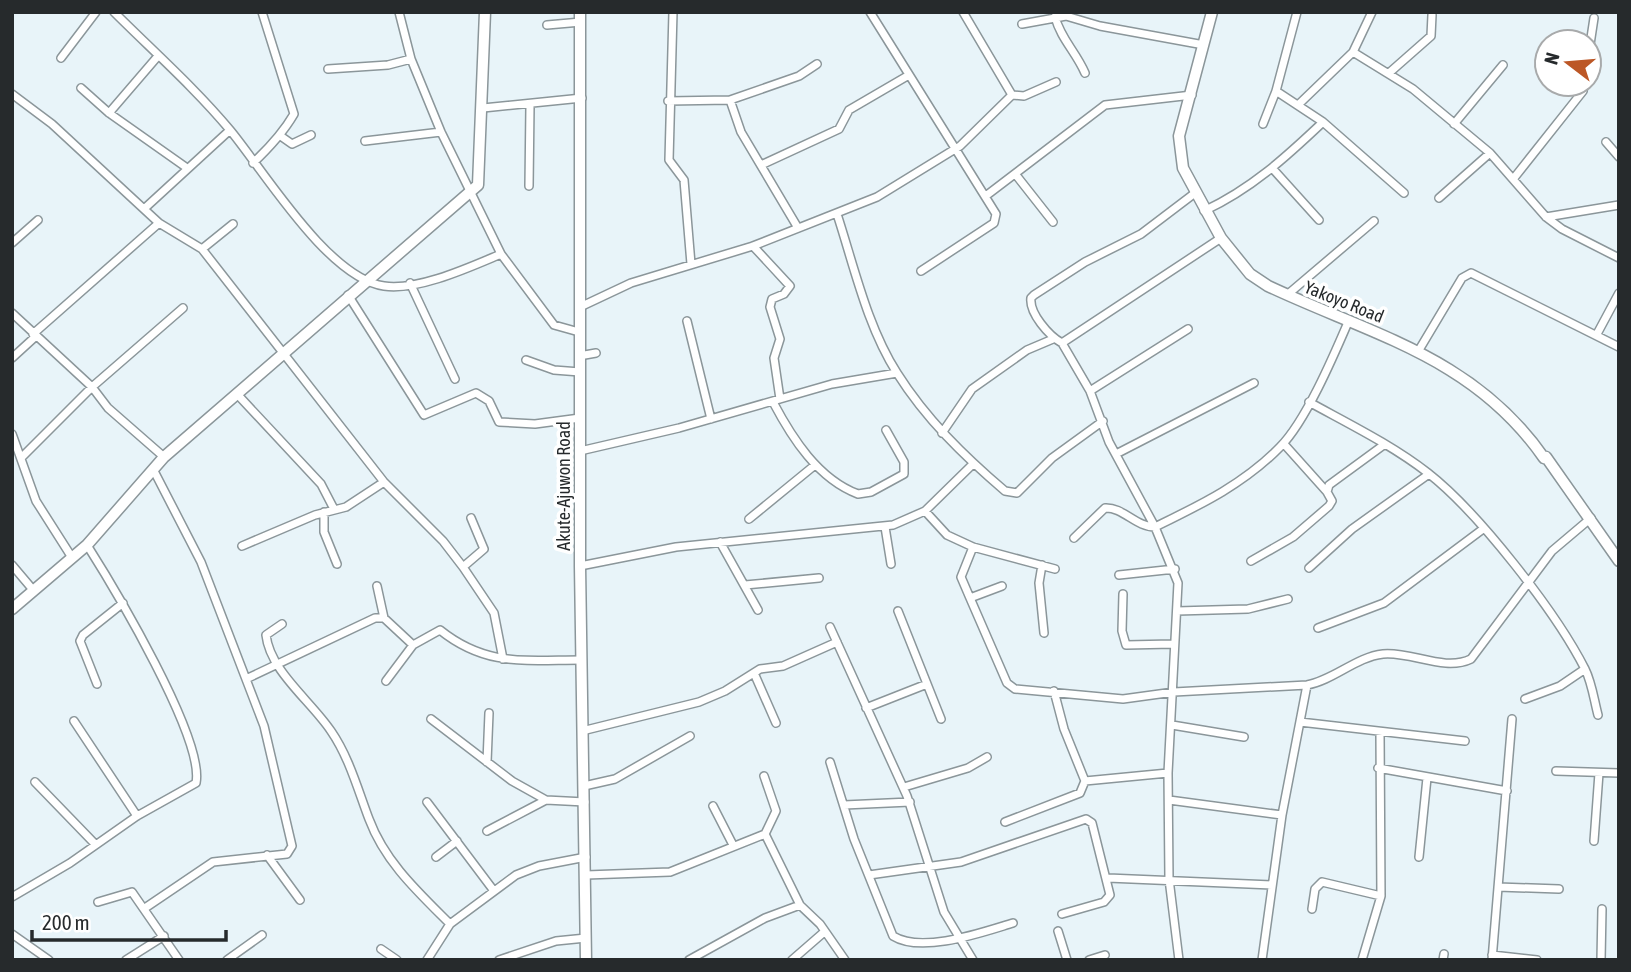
<svg xmlns="http://www.w3.org/2000/svg" width="1631" height="972" font-family="'Asap Condensed',sans-serif">
<rect width="100%" height="100%" fill="#e8f4f9"/>
<g fill="none" stroke-linecap="round" stroke-linejoin="round">
<defs>
<path id="street" d="M114,12C152,50 195,88 230,130C264,171 328,278 384,286C418,291 470,267 501,254
M399,12L411,59L441,132L501,254L554,325L579,332
M673,12L669,160L684,180L691,264
M870,12L996,214L994,223L921,271
M963,12L1012,95
M1055,17C1061,39 1076,52 1085,73
M1022,24L1066,16L1100,26L1204,45
M547,25L581,22
M1589,51L1594,18
M1353,52L1413,89L1490,153L1546,217L1562,229L1619,258
M61,58L96,12
M328,69L388,65L411,59
M1389,73L1431,36L1432,15
M81,88L109,113L187,168
M1276,91L1323,122L1404,193
M12,94L52,124L159,223L202,249L384,482L443,541L463,567L494,613L503,659
M730,100L741,132L798,228
M668,101L730,100L799,76L817,64
M1299,104L1353,52L1372,12
M483,108L582,98
M109,113L158,56
M1263,124L1276,91L1297,12
M1454,124L1503,65
M282,137L292,144L311,135
M365,141L441,132
M1606,142L1619,157
M253,163C270,147 283,133 294,114L262,12
M761,165L839,129L849,110L909,75
M1273,169L1319,220
M1016,175L1053,222
M1514,178L1583,91L1584,84
M529,186L530,106
M1195,193L1141,234L1085,262L1034,295L1031,298C1029,313 1049,336 1062,343L1221,238
M987,195L1105,105L1192,95
M1439,198L1490,153
M145,208L230,130
M1204,211C1251,189 1285,158 1323,122
M837,214C854,266 867,326 897,373C926,419 964,456 1005,491L1017,493L1052,458L1103,421
M1546,217L1619,205
M12,243L38,220
M753,246L790,286L784,294L772,299L770,307L780,339L774,358L780,399
M202,249L233,224
M410,283L455,379
M348,295L424,415L476,393L489,401L499,422L535,424L580,418
M1287,295L1374,221
M580,307L631,283L753,246L877,197L960,146L1012,95L1024,96L1056,82
M12,313L92,387L108,408L164,457
M687,321L711,419
M33,334L159,223
M1597,334L1619,293
M1062,343L1090,391L1109,442L1155,527L1178,583L1168,773L1169,879L1179,960
M1419,350L1462,278L1471,273L1619,347
M579,356L596,353
M12,358L35,337
M526,360L554,370L580,372
M1090,391L1188,329
M237,394L321,484L334,509
M773,402C792,438 818,479 858,494L871,492L904,474V462L886,430
M1309,402C1349,424 1392,445 1428,473C1478,512 1556,612 1585,669C1592,683 1594,700 1598,715
M942,433L972,389L1027,350L1053,339
M12,434L36,501L71,556
M1284,444L1327,492
M580,451L679,428L832,384L897,373
M1116,454L1254,383
M22,457L92,387L183,308
M925,511L947,535L973,547L1055,569
M324,512V532L337,564
M749,519L815,465
M885,527L891,564
M1074,538L1105,508C1123,507 1136,527 1155,527C1200,505 1244,484 1280,447C1306,421 1334,355 1349,320
M720,542L758,610
M242,546L315,515L346,507L384,482
M1251,561L1293,537L1329,506L1332,501L1327,492L1329,485L1385,444
M12,565L34,591
M1042,565L1039,583L1044,633
M580,566L676,547L893,525L925,511L973,464
M463,567L484,549L471,518
M1309,568L1352,529L1429,474
M1119,575L1175,569
M745,585L819,578
M377,586L384,618
M1002,586L970,598L1007,683L1015,689L1123,699L1174,692L1307,685C1334,680 1356,657 1383,654C1411,651 1444,672 1471,659L1552,551L1591,518
M1123,594L1122,631L1126,645L1173,644
M970,598L961,577L973,547
M898,611L941,719
M1177,611L1248,609L1288,599
M282,624L266,635C270,671 311,701 331,731C349,757 358,790 369,819C385,862 418,892 450,924
M830,627L907,796L944,912L973,960
M1318,628L1384,603L1483,529
M754,673L776,723
M246,679L375,618H384L413,645
M386,681L413,645L440,630C486,667 526,660 581,660
M97,684L80,641L83,635L123,603
M1525,699L1560,686L1585,669
M866,708L927,684
M431,719L512,781L546,800
M74,721L137,816
M1300,722L1465,741
M1172,725L1244,737
M582,731L699,702L725,691L760,669L783,666L837,642
M487,762L489,713
M830,762L854,839L893,936C922,954 983,932 1013,923
M1378,768L1507,791
M1556,771L1619,773
M1085,781L1168,773
M35,782L95,844
M584,786L615,779L690,736
M904,787L968,768L987,757
M1169,800L1282,815
M427,802L494,891
M844,805L910,802
M713,806L733,845
M1005,822L1080,793L1085,781L1064,729L1054,691
M487,831L546,800L585,802
M765,834L800,905L820,924L845,960
M1594,841L1599,773
M267,855L300,900
M436,857L457,841
M1419,857L1427,778
M586,875L670,872L765,834L776,811L764,776
M869,875L961,862L1086,819L1092,823L1110,895L1104,902L1062,914
M1108,878L1272,885
M1498,887L1559,889
M12,897L70,863L137,816L196,783C205,739 113,586 87,545
M98,902L132,892L179,960
M145,908L213,862L287,854L292,846L264,726L201,562L153,469
M1312,909L1315,889L1322,882L1381,896
M1058,931L1067,960
M12,934L49,960
M381,949L397,960
M1492,955L1537,960
M126,960L164,936
M227,960L262,935
M427,960L450,924L516,875L539,866L586,857
M499,960L556,941L586,938
M689,960L765,918L800,905
M792,960L823,933
M1089,960L1105,955
M1262,960L1282,815L1307,685
M1362,960L1381,896L1380,733
M1443,960L1444,954
M1492,960L1512,719
M1601,960L1602,909"/>
<path id="secondary" d="M580,12V566L586,960
M1212,12L1179,136L1183,168L1221,238L1250,274L1268,286C1372,335 1474,357 1544,458L1546,457L1619,561
M12,609L87,545L164,457L478,185L485,12"/>
</defs>
<use href="#street" stroke="#8b969a" stroke-width="10"/>
<use href="#secondary" stroke="#8b969a" stroke-width="13"/>
<use href="#street" stroke="#fff" stroke-width="7"/>
<use href="#secondary" stroke="#fff" stroke-width="10"/>
</g>
<g text-anchor="middle" stroke-width="7" stroke-linejoin="round" paint-order="stroke">
<g font-size="18" fill="#262a2c" stroke="#fff">
<text transform="translate(1344 302) rotate(22)" y="6">Yakoyo Road</text>
<text transform="translate(564 486) rotate(-90)" y="6">Akute-Ajuwon Road</text>
</g>
</g>
<rect width="1631" height="972" fill="none" stroke="#262a2c" stroke-width="28"/>
<g transform="translate(1568 63) rotate(286)"><circle r="33" fill="#ffffff" stroke="#a8aaab" stroke-width="2"/>
<path d="M0-5L12 26L0 18L-12 26Z" fill="#bc5726"/>
<text y="-10" font-size="19" font-weight="bold" text-anchor="middle" fill="#262a2c">N</text>
</g>
<path d="M32 930v10h194v-10" fill="none" stroke="#262a2c" stroke-width="3.5"/>
<text x="42" y="930" font-size="21" fill="#262a2c" stroke="#ffffff" stroke-width="5" paint-order="stroke">200 m</text>
</svg>
